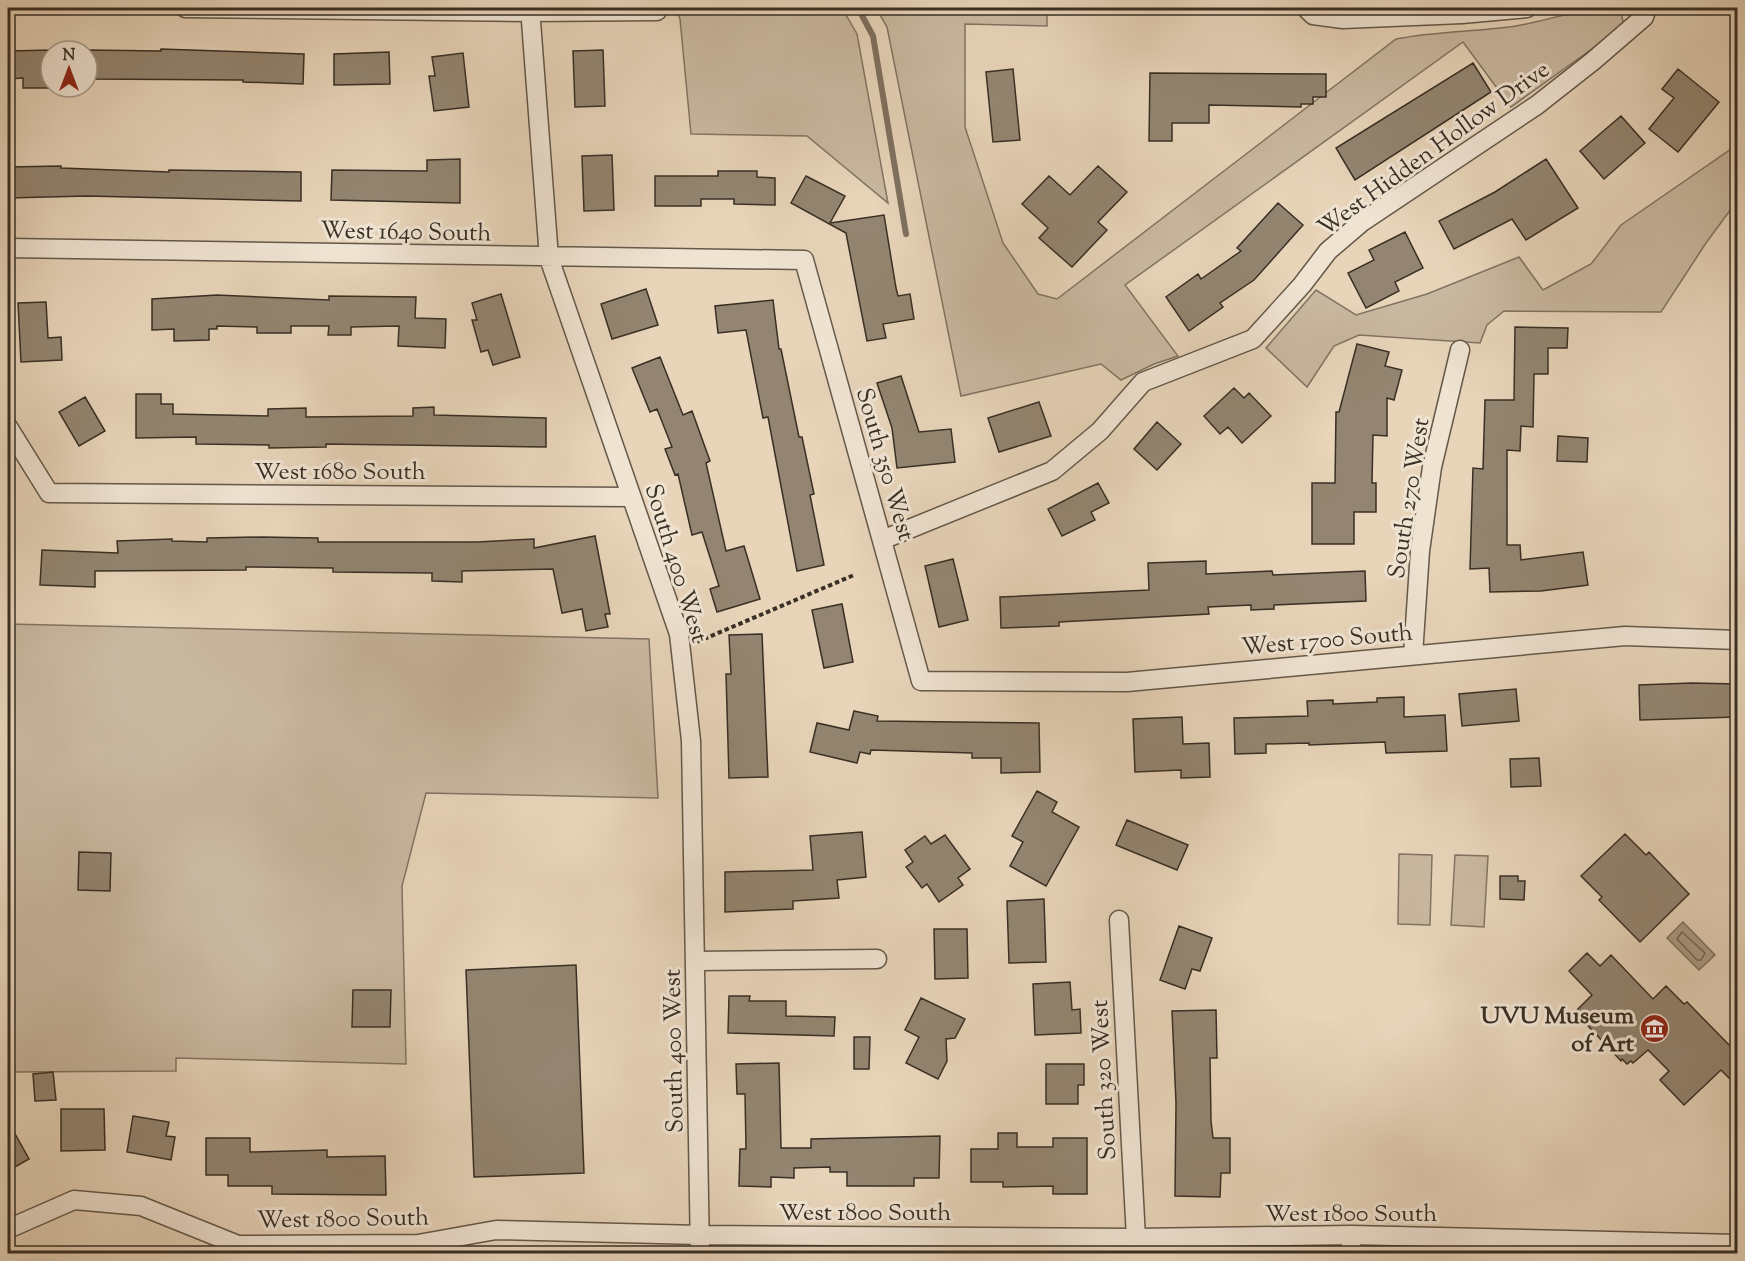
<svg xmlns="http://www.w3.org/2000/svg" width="1745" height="1261" font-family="'Sorts Mill Goudy',serif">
<rect width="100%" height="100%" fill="#e7d4b9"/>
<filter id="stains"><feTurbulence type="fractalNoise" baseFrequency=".00333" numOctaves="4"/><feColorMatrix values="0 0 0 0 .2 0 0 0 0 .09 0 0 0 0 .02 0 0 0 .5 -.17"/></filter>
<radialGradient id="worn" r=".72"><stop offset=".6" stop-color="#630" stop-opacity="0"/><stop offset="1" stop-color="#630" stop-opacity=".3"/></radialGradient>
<path fill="#c9b8a0" stroke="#817462" stroke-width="1.5" d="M676,8H842L857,34L888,203L807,136L691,134L680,19Z
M876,8H1047V26L965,24V127L1003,243L1038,294L1057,299L1396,39C1436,31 1476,32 1516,26C1551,20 1585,6 1620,8L1624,26L1511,107L1463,42L1125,285L1178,356L1154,364L1121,380L1101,364L961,396L887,27Z
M1737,145V201L1706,243L1661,312L1504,311L1487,325L1480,343L1359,335L1334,346L1307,387L1266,348L1316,290L1356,315L1427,294L1519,257L1543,290L1591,264L1621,225Z
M8,624L649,639L658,798L426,793L402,886L406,1064L176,1058V1071L8,1072Z
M1399,854L1432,855L1430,925L1398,924Z
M1455,855L1488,856L1484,927L1451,925Z"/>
<path fill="#ac9c86" stroke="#7e705f" stroke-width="1.5" d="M1683,922L1715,955L1699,970L1667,938Z"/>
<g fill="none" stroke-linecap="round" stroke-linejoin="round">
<path stroke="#726655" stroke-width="1.5" d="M1682,932L1705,953L1701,960H1697L1677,939Z"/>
<path stroke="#7e705f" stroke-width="6" d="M858,8L873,36L906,234"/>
</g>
<path fill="#938571" stroke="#392f24" stroke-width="1.5" d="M161,49L304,54L303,84L243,82V80L89,79L90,50L161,51Z
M51,50V88H23V78L8,79V51Z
M603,50L605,106L575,107L573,51Z
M389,52L390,84L334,85V54Z
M463,53L469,107L434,111L429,76H435L432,57Z
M1473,63L1491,92L1355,180L1336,148Z
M1013,69L1020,140L993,142L986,72Z
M1678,69L1719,102L1678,152L1649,129L1674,98L1662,89Z
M1150,73L1326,74V97H1313V104H1301V107L1209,105V123H1172V141H1149Z
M1621,116L1645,143L1604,179L1580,151Z
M612,155L614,210L584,211L582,156Z
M460,159V203L331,200L332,170L427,171V160Z
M1546,159L1578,208L1526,240L1512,219L1454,249L1439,221L1495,192Z
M61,166V168L169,172V170L301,172V201L87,196L8,198V167Z
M1098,166L1127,192L1098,222L1107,230L1072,267L1039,238L1048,228L1022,204L1049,176L1070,195Z
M718,171H757V177L775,178V205L734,204V199H701V206H655V176H718Z
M806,176L845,196L830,223L884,215L896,288L898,296L910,294L914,319L883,324L886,338L867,341L846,233L791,203Z
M1278,203L1303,225L1254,280L1220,303L1223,307L1189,331L1166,297L1198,274L1201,279L1241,251L1237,248Z
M1405,232L1423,268L1395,282L1399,291L1366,308L1348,273L1374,260L1369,250Z
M646,289L658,325L612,339L601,304Z
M501,294L520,357L493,365L488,350L481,352L472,320H477L472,303Z
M217,295L329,300V296L416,297L415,318L446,319L445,348L398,346L399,326L351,327V335H328L329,326H291V333H257V327L217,326V329H209V340L174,341V329L152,330V299Z
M773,300L779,349H781L799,437H802L814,494L810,495L824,565L797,571L768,417L763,418L746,330L718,333L715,306Z
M46,302L48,338L61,337L62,360L21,362L18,303Z
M1515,327L1568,328L1567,348H1548V374H1534L1533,427L1521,426L1520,451L1507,450V545H1520L1521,560L1583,552L1588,585L1541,591L1490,592L1489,568L1470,569L1473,468L1483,469L1485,400H1514Z
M1357,344L1389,352L1385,366L1402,370L1394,400L1387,398V436L1373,435L1372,483H1376V512H1354V544H1312V483H1335L1336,412H1339Z
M660,357L683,415L692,411L710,461L706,463L726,551L744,546L760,599L717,612L710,589L719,586L702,532L692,535L678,474L675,475L665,449L672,447L657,409L650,412L632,368Z
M901,376L919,432L951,429L955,462L897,468L892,428L877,383Z
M1234,388L1244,398L1249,393L1271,416L1242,443L1228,427L1220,434L1204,416Z
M136,394H161V404H173V414L268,416V409L306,408V417L413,416V408L434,407V415L546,418V447L326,444V447L269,448V445L196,444V437L136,438Z
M85,397L105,431L79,446L59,412Z
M1039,402L1051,436L999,452L988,418Z
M1157,422L1181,444L1157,470L1134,449Z
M1558,436L1588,438L1587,462L1557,461Z
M1098,483L1109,503L1091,512L1095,520L1062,536L1048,509Z
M595,536L610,614H605L608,627L586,631L582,609L562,613L553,569L462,571V582L432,581V573L333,572V568L246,567V570L95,571V587L40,585L42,550L118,553L117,541L172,539V541L207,542V538L261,537L318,538V542H477L534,539V548Z
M953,559L968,620L939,627L925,566Z
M1206,561V574L1272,571L1273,575L1365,571L1366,601L1274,605V609L1251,610V605L1208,607L1209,614L1059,622V626L1001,628L1000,597L1149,590L1148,563Z
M842,604L853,662L824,668L812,610Z
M762,634L768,777L729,778L726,674H731L729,635Z
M1692,683L1737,684V717L1640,720L1639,685Z
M1516,689L1519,721L1462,726L1459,694Z
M1404,697V717L1445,715L1447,751L1386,753L1385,742L1309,745V743L1266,744V753L1235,754L1234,718L1308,716L1307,701L1333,700V704L1377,702V698Z
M854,711L878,716L877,721L1039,723L1040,772L1001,773V758H972V753L871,750L870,754L860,752L857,763L810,752L817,723L849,730Z
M1182,717L1183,744L1209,743L1210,777L1181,778V770L1135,772L1133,719Z
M1539,758L1541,786L1511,787L1510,759Z
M1037,791L1057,802L1052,812L1079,827L1046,886L1010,866L1023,842L1012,836Z
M1127,820L1188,845L1177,870L1116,845Z
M862,832L866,877L837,880L839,898L793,901V909L725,912V872L813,870L810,836Z
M1625,834L1646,855L1649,852L1689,894L1640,942L1599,900L1602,897L1581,876Z
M945,835L970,869L958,878L963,885L939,902L927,884L922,888L906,867L913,862L905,850L925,836L931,844Z
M79,852L111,853L110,891L78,890Z
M1500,876H1518V881H1525L1524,900L1500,899Z
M1044,899L1046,962L1009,963L1007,901Z
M1179,926L1212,938L1200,971L1192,969L1185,989L1160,980Z
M934,929H967L968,978L935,979Z
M1587,953L1600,966L1611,955L1653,999L1666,986L1684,1004L1687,1002L1737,1053V1086L1721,1070L1684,1105L1660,1080L1669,1071L1648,1050L1633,1063L1631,1061L1627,1064L1622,1059L1621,1061L1575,1012L1592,995L1569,971Z
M576,965L584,1173L474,1177L466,970Z
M1070,982L1072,1010L1080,1009L1081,1033L1035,1035L1033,984Z
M353,990H391L390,1027H352Z
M729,996H750L749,1001H786V1016L835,1017L834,1036L728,1033Z
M921,998L965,1019L955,1038L946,1039L947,1061L938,1079L906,1063L919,1037L905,1030Z
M1216,1010L1217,1058H1210L1211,1121L1213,1138H1230V1173H1221L1220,1197L1175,1196L1176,1103L1172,1011Z
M854,1037H870L869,1069H854Z
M779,1063L781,1148H811V1139L940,1136L939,1178H914V1186H847V1172H830V1167L794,1168V1178L771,1177V1187L739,1186L740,1149H746L745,1094H737L736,1064Z
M1046,1064H1084V1085H1078V1104H1046Z
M53,1072L56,1100L35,1101L33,1074Z
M61,1109H104L105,1150L61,1151Z
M133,1116L169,1122L166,1136L175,1137L171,1160L127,1152Z
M8,1121L29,1159L8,1171Z
M998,1133H1017V1147H1053V1138H1087V1194H1053V1186L1003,1187V1182H971V1149H998Z
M206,1138H250V1152L327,1150V1157L385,1156L386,1195L272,1194V1186H228V1175H206Z"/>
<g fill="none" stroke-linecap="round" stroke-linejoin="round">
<defs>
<path id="street" d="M185,8L530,12L657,11
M530,8L549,258L679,634L691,741L700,1254
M1306,8L1313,15L1343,19L1462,14L1527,8
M8,248L804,260L921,681L1127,682L1625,636L1738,640
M8,427L49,493L631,497
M882,540L1052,471L1100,431L1143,382L1253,339L1302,285L1328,251L1362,222L1537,105L1593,61L1644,17L1647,8
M1413,655L1420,551L1432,467L1460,350
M1119,920L1136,1238
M696,961L877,959
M8,1229L74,1200L141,1206L238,1245L418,1244L496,1230L700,1235L1136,1238L1351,1235L1738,1244
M1351,1254V1235"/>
</defs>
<use href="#street" stroke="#645849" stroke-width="21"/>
<path stroke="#392f24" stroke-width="4" stroke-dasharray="4.5 3" stroke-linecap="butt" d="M697,642L854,575"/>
<use href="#street" stroke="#efe3d2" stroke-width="18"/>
</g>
<defs>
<symbol id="museum-disc" viewBox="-11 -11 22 22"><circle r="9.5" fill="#8f2418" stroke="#efe3d2"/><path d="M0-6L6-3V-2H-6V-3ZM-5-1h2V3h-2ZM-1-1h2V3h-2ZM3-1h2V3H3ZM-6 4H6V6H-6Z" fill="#fff"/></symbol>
</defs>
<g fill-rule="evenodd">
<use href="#museum-disc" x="1638" y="1012" width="33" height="33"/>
</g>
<g text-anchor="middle" stroke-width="6" stroke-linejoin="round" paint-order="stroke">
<g font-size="24" fill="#392f24" stroke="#efe3d2">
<text transform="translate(1433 148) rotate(-36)" y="8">West Hidden Hollow Drive</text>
<text transform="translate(406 231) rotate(1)" y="8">West 1640 South</text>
<text transform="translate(886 464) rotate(74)" y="8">South 350 West</text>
<text x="340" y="479">West 1680 South</text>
<text transform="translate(1408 498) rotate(-81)" y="8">South 270 West</text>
<text transform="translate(677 563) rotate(73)" y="8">South 400 West</text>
<text transform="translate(1327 639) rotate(-5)" y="8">West 1700 South</text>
<text transform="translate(673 1051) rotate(-91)" y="8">South 400 West</text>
<text transform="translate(1103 1080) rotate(-93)" y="8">South 320 West</text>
<text x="865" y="1220">West 1800 South</text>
<text x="1351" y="1221">West 1800 South</text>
<text transform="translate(343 1218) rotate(-1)" y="8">West 1800 South</text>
</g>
<g font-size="24" font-weight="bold" fill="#392f24" stroke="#efe3d2" text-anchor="end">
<text x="1634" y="1023">UVU Museum<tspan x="1634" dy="28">of Art</tspan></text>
</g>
</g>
<rect width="1745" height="1261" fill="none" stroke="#e7d4b9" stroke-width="30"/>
<rect x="9" y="9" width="1727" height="1243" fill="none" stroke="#392f24" stroke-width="3"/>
<rect x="15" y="15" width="1715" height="1231" fill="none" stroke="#392f24" stroke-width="1.5"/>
<g transform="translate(69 69)"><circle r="28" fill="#efe3d2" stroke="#a69b8c" stroke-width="1.5"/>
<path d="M0-4.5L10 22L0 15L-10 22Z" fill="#8f2418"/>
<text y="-9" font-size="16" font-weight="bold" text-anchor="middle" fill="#392f24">N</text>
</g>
<rect width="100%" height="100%" filter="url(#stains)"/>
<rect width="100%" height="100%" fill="url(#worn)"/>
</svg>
